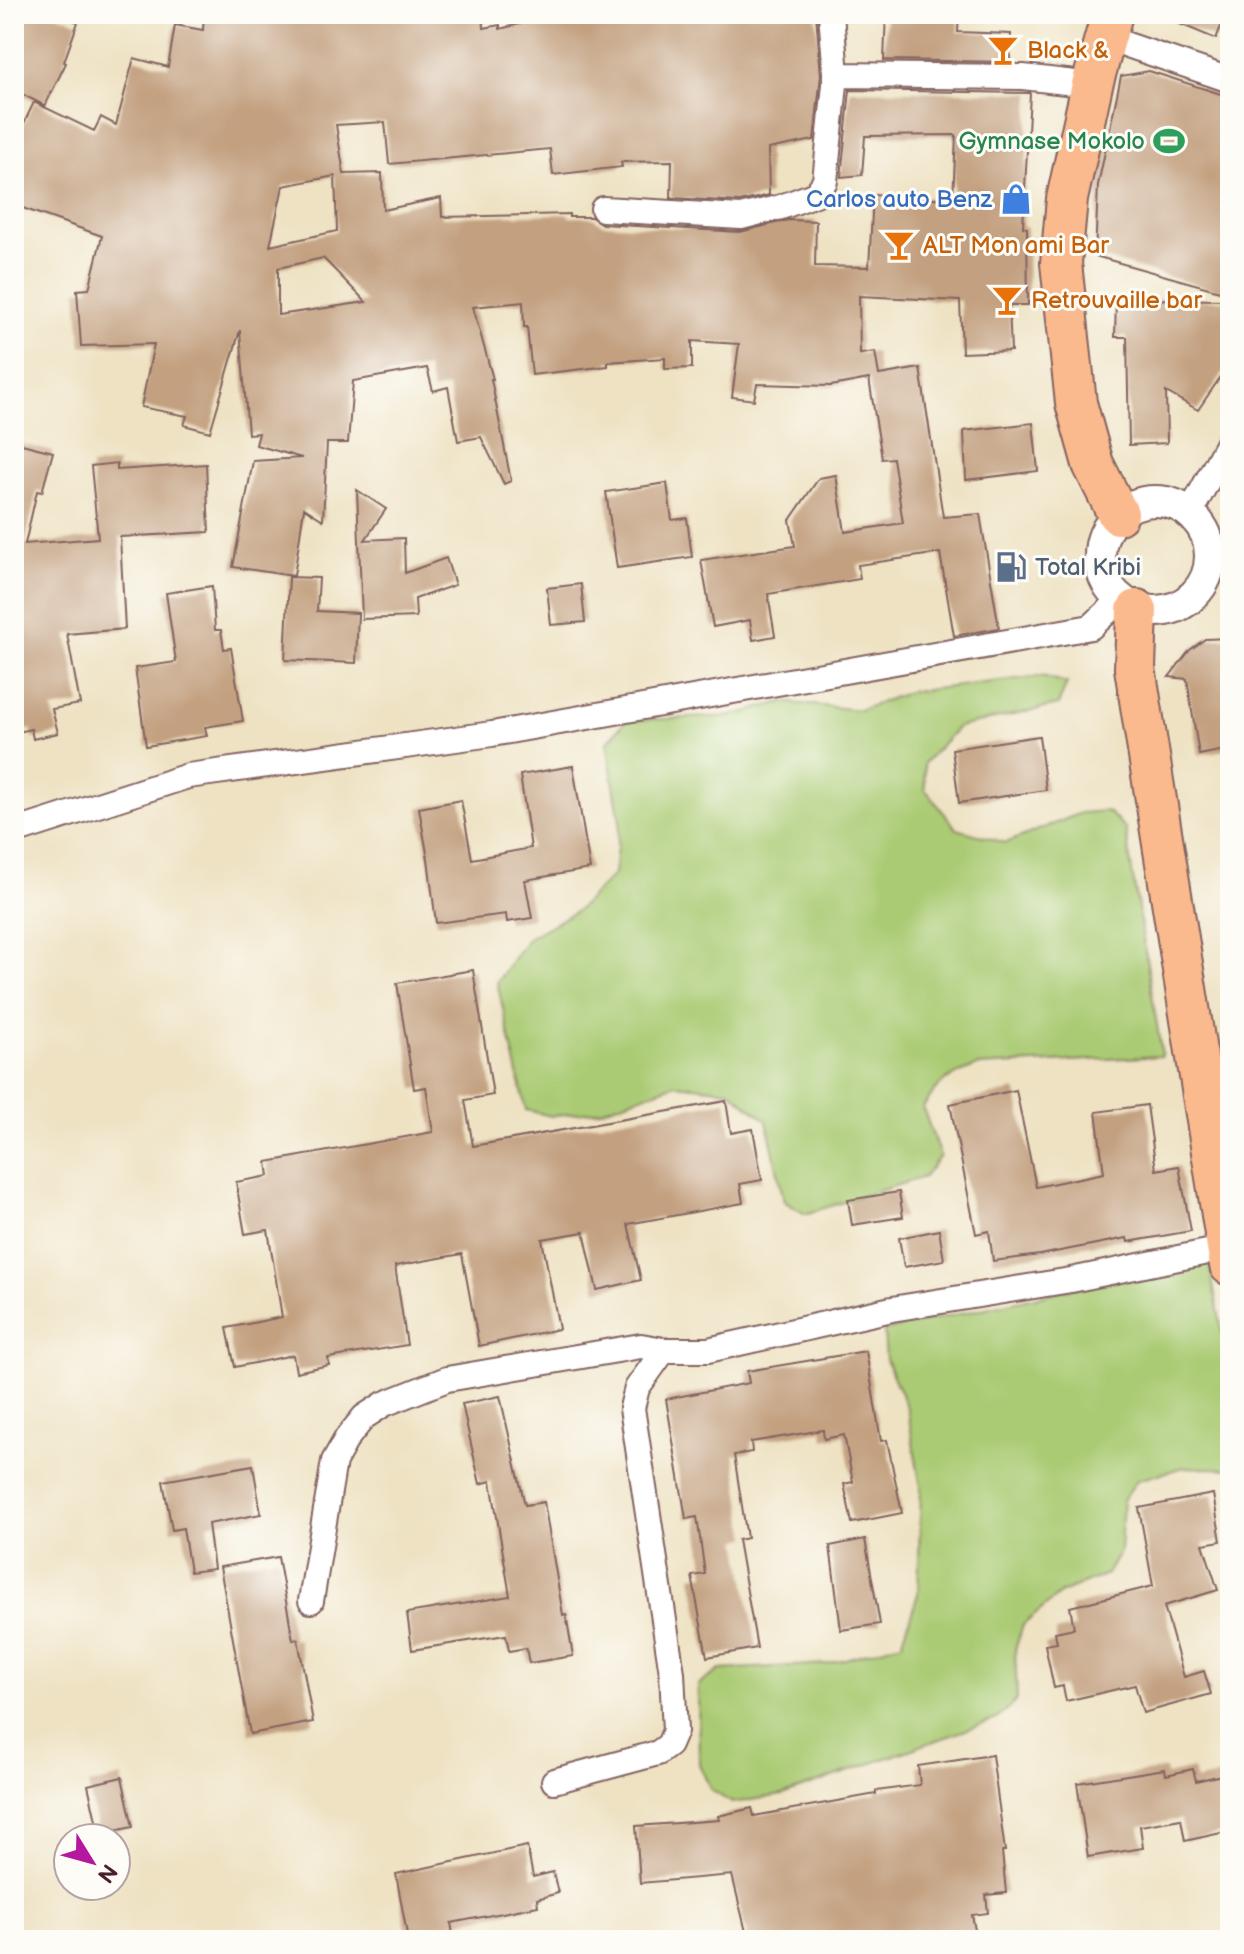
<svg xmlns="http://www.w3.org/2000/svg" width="1244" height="1954" font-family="'Balsamiq Sans',sans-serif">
<rect width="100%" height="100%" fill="#fdfcf7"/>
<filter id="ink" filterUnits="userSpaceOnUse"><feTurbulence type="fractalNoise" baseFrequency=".0125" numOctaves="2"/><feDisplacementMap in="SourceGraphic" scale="16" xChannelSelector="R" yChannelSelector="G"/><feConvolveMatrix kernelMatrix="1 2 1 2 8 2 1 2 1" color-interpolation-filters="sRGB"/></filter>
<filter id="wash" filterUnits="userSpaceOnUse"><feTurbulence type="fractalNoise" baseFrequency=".006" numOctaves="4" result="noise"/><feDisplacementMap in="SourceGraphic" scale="32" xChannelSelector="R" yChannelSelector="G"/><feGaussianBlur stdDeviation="1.8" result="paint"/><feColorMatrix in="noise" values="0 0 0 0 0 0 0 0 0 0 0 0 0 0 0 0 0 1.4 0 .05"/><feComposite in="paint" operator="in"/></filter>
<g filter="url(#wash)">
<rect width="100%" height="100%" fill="#eee2c3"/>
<path fill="#aacb73" stroke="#7a754f" stroke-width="2" d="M1042,676L1067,683L1058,705L958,727L924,763L925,789L957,829L1006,843L1081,813L1107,811L1125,828L1162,1056L978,1066C950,1076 938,1081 923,1108L940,1156L924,1177L805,1214L784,1201L767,1121L729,1090L676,1084L601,1110L551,1116L526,1110L497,982L528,938L578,910L614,874L620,821L607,743L625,721L731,716L782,702L860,710L909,692Z
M1209,1263L1225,1347L1230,1400V1469L1185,1467L1137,1480L1123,1500L1120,1552L1107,1574L1061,1593L1023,1625L1015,1650L1017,1700L997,1719L782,1795L732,1803L711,1790L699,1764L698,1685L720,1670L827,1664L902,1643L918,1594L921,1487L907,1408L886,1360L884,1331L1128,1276Z"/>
<g id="blocks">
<path fill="#c3a080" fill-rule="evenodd" d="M14,14H55L78,22L64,62L66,63L45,106L14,90Z
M204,14H483L484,28L500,25V29L543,18L542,14H609L599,22L690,17V14H816L821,75L814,140L768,149L769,195L740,202L671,198L672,161L621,162L622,167L553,175L550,149L389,164L385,122L336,125L344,174L382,173L383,210L441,198L442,217L569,214V217H591L602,224L740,232L788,220L816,221L815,266L869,267L873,195L953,199L956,135L865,136L862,175L841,177L850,90L1030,93L1023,227L1027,228L1028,305H1009L1011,351L962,353L960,301L859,296L860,354L875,352L879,375L920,368L943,517L980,514L999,628L954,636L940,553L858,565L860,579L768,594L775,636L753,640L750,620L713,627L701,560L795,546L790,520L819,478L836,475L845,532L903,523L893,458L882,459L869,379L831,386L757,384L754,400L732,397L739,344L692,341V368L665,369V358L608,362V366L532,375L527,327H524L523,302L473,307L493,379H491L511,481L504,484L481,437L458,441L448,387L433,391L427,368L353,381L348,443H327L323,520L304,508L294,576L233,567L253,461L302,458L256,445L259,433L248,434L240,330L210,432L184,425L187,416L141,407L154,344L81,346L77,290L89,289L102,236L14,205V144L34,102L94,131L101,117L116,125L134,58L168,67L175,25L203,30ZM335,176L337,231L270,246L283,186ZM323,258L366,302L278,315V268Z
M886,14H959L958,32L1011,34L1010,62L884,60Z
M1156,14H1226L1216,39Z
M1149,71L1230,97V294L1095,256L1098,185L1121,76Z
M1116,299L1230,300V363L1198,410L1166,392L1167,443L1129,445L1127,337H1115Z
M1033,423L1038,471L966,480L964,431Z
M14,442L53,452L42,492L37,491L25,544L98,538L91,466L117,463V470L206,464L209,532L120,537L125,629L67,634L80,704L52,709L58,733L33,739L31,729L14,733Z
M667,483L672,520L687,518L692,557L617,568L606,492Z
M357,490L386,509L365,540L404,538L405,573L446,558L455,585L415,599L416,617L362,619Z
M289,577L319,578L317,611L358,613L356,663L285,660Z
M581,584L585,622L551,625L547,588Z
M212,586L215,630H221L224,649L231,648L243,721L205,727L207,736L146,746L135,668L176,662L166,593Z
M1230,638V749L1199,755L1187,679L1169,677L1190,650L1205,639Z
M1039,736L1046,790L959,803L952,749Z
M573,766L590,869L525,880L532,918L507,922L506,914L436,923L428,859L419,808L461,800L472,859L531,848L520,775Z
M473,970L493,1095L465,1100L473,1146L726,1101L731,1133L753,1129L762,1180L740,1184L743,1203L628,1224L641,1280L597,1290L584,1232L542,1239L559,1329L479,1346L462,1254L395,1266L407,1345L328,1358L329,1365L296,1372L293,1355L235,1367L227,1328L282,1317L268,1230L245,1234L236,1182L269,1176L267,1162L433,1132L426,1087L414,1089L397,983Z
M1016,1090L1036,1187L1104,1173L1096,1112L1147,1105L1156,1170L1179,1166L1191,1231L1128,1242L1127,1238L1040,1255L993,1261L989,1231L976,1234L950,1104Z
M899,1192L903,1217L852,1225L848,1200Z
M939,1230L944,1260L904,1267L899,1238Z
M866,1351L881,1441L887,1440L902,1513L852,1523L844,1484L853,1482L844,1435L824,1439L823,1430L751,1442L752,1452L734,1455L747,1538L738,1540L757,1648L707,1657L692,1576L705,1574L697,1517L686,1519L666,1399L749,1383L747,1371Z
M500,1396L525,1505L544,1502L563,1615L566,1614L573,1656L529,1663L526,1648L509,1651L506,1635L412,1650L407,1613L510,1596L491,1481L480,1484L462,1404Z
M253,1465L261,1514L208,1524L214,1569L190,1572L183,1528L172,1530L163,1481Z
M1213,1494L1221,1541L1203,1544L1218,1590L1164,1606L1184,1677L1204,1671L1211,1694L1143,1713L1135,1685L1066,1701L1063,1686L1054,1688L1045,1645L1057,1643L1055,1632L1074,1628L1070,1607L1153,1586L1139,1508Z
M865,1539L880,1624L841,1630L830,1546Z
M278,1557L293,1640L298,1639L313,1722L250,1734L220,1567Z
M992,1755L1005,1851H1002L1006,1893L986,1895L988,1913L972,1915L977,1940H748L732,1875L640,1883L636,1826L719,1820L718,1816L752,1808L754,1816L876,1794V1791L920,1785L918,1766Z
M1165,1769L1166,1775L1193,1769L1196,1781L1230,1773V1831L1185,1841L1181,1819L1140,1826L1143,1848L1088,1857L1077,1783Z
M122,1777L133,1827L99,1834L88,1785Z
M527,1846L533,1877L553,1872L558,1893L537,1899L538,1906L451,1923L454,1940H408L396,1874Z"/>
</g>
</g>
<g filter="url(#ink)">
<use href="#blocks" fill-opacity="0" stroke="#836360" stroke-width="2"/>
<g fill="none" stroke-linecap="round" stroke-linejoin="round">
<defs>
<path id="minor" d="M1104,37L1230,80
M836,75L1023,77L1092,85
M603,209L741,217L781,207L816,194L825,181L836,75L831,14
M1190,513L1230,439
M14,832L188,776L492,734L1091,627L1120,600
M311,1601L334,1461L347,1438L364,1417L384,1404L447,1379L641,1346L664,1350H708L892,1309L1071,1280L1227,1248
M554,1781L658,1753L669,1745L675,1731L672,1673L632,1408L637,1388L664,1350"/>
<path id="tertiary" d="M1100 556a55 55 0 1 1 110 0a55 55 0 1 1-110 0Z"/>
<path id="primary" d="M1112,14L1092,85L1067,199L1061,263L1076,403L1093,464L1118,514
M1137,610L1135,668L1230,1265"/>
</defs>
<use href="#minor" stroke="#836360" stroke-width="28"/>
<use href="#tertiary" stroke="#836360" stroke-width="34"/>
<use href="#primary" stroke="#836360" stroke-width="44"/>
<use href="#minor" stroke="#fff" stroke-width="24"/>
<use href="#tertiary" stroke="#fff" stroke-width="30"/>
<use href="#primary" stroke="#fbba8d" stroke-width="40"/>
</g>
</g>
<defs>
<symbol id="bar-bare" viewBox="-9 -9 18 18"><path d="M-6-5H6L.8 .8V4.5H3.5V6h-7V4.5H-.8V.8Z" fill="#e8710a" stroke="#fdfcf7" stroke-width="2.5" paint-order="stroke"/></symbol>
<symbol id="stadium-bare" viewBox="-9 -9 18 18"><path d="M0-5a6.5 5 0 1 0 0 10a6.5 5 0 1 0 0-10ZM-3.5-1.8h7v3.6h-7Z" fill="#2e9e5b" stroke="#fdfcf7" stroke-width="2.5" paint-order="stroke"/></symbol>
<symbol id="shop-bare" viewBox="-9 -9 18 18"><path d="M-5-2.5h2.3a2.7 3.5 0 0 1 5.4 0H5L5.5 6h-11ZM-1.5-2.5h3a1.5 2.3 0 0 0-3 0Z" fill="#3f7fe0" stroke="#fdfcf7" stroke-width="2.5" paint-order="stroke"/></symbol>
<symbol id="fuel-bare" viewBox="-9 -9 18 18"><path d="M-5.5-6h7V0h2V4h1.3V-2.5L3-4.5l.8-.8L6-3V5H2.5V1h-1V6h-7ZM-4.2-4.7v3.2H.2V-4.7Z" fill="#5c6f8a" stroke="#fdfcf7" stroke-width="2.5" paint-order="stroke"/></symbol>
</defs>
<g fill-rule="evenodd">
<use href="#bar-bare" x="981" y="28" width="44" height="44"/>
<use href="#stadium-bare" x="1147" y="119" width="44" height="44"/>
<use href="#shop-bare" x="994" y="177" width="44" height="44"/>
<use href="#bar-bare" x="877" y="223" width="44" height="44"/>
<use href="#bar-bare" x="985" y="278" width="44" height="44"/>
<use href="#fuel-bare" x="989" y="545" width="44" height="44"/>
</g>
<g text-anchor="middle" stroke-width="6" stroke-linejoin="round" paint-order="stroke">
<g font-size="24" fill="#c56008" stroke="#fdfcf7" text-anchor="start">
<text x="1027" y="58">Black &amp;</text>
<text x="923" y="253">ALT Mon ami Bar</text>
<text x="1031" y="308">Retrouvaille bar</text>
</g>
<g font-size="24" fill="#27864d" stroke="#fdfcf7" text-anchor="end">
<text x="1145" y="149">Gymnase Mokolo</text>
</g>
<g font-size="24" fill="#366cbe" stroke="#fdfcf7" text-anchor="end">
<text x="992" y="207">Carlos auto Benz</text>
</g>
<g font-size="24" fill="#4e5e75" stroke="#fdfcf7" text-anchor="start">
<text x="1035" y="575">Total Kribi</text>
</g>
</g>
<rect width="1244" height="1954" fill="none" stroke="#fdfcf7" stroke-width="48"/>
<g transform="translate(92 1862) rotate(127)"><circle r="38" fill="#fdfcf7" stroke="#b5a4a5" stroke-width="2"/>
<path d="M0-6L14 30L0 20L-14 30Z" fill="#b5179e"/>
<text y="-12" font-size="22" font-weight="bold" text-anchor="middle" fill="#4a1f2b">N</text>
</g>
</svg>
